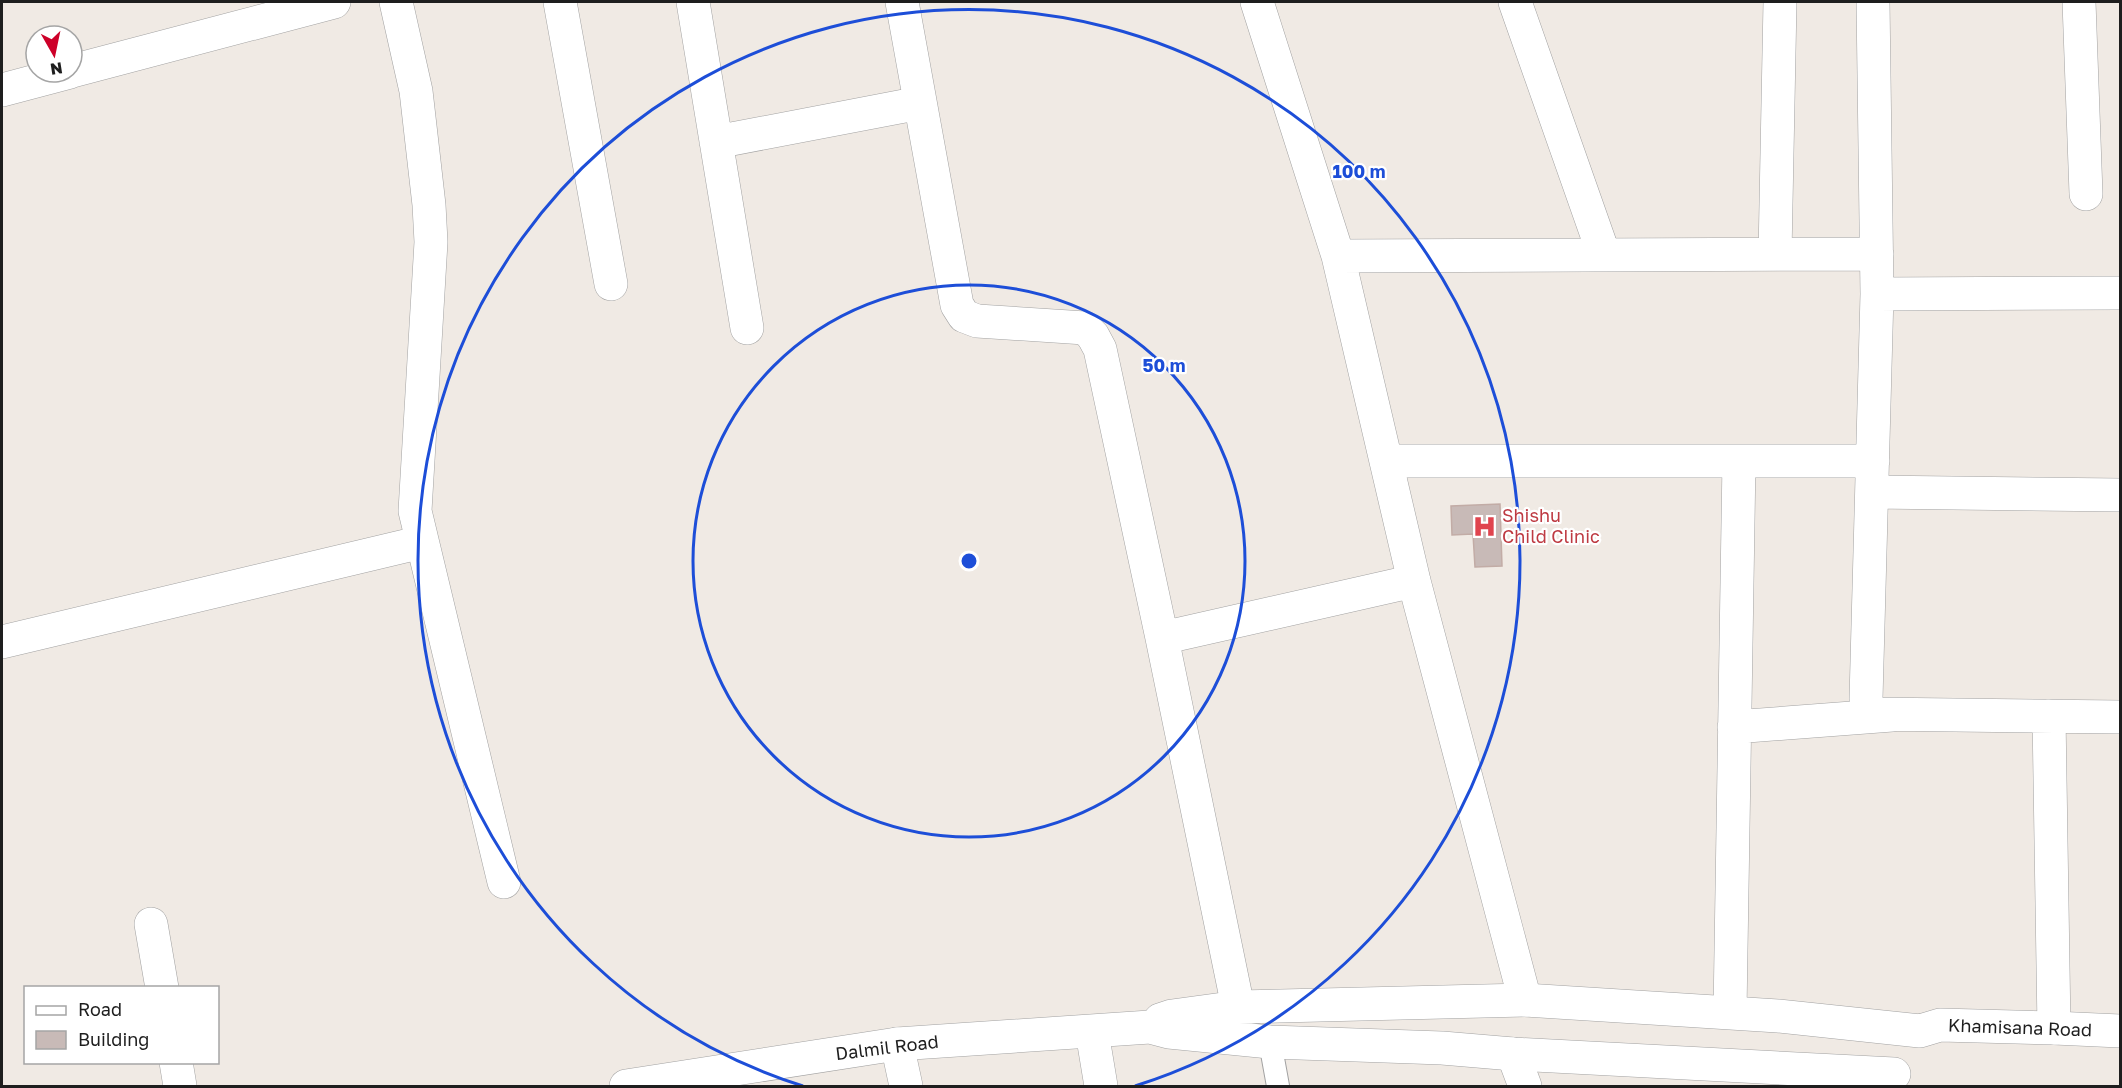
<svg xmlns="http://www.w3.org/2000/svg" width="2122" height="1088" font-family="'Golos Text',sans-serif">
<rect width="100%" height="100%" fill="#f0eae4"/>
<path fill="#c8bab7" stroke="#c2aca6" stroke-width="1.5" d="M1500,504L1502,566L1475,567L1473,534L1452,535L1451,506Z"/>
<g fill="none" stroke-linecap="round" stroke-linejoin="round">
<defs>
<path id="service" d="M1270,1042L1278,1086"/>
<path id="minor" d="M396,2L416,91L429,205L431,242L415,511L504,882
M560,2L611,284
M693,2L747,328
M902,2L957,305L964,316L977,321L1085,328L1093,336L1100,349L1162,638L1238,1007
M1257,2L1338,256L1414,581L1525,1000
M1515,2L1604,255
M1873,2L1877,294L1866,699L1868,708L1875,714L2120,717
M2079,2L2086,194
M72,71L334,2
M2,90L70,72
M716,142L920,103
M1775,254L1780,2
M1338,256L1877,254
M1877,294L2120,293
M1386,461H1873
M1872,492L2120,495
M1162,638L1414,581
M2,642L422,542
M2049,716L2054,1028
M1734,727L1892,715
M151,924L162,988
M1730,1012L1739,461
M1092,1032L1101,1086
M897,1044L906,1086
M1513,1054L1525,1086
M176,1062L180,1086"/>
<path id="tertiary" d="M1160,1020L1172,1016L1238,1007L1525,1000L1778,1016L1920,1031L1940,1025L2054,1028L2120,1031
M626,1086L897,1044L1150,1027L1169,1032L1270,1042L1442,1048L1513,1054L1894,1074"/>
</defs>
<use href="#service" stroke="#a2a2a2" stroke-width="24"/>
<use href="#minor" stroke="#a2a2a2" stroke-width="34"/>
<use href="#tertiary" stroke="#a2a2a2" stroke-width="34"/>
<use href="#service" stroke="#fff" stroke-width="22"/>
<use href="#minor" stroke="#fff" stroke-width="33"/>
<use href="#tertiary" stroke="#fff" stroke-width="33"/>
</g>
<g fill="none" stroke="#1d4ed8" stroke-width="3">
<circle cx="969" cy="561" r="276"/>
<path d="M803 1086A551 551 0 1 1 1135 1086"/>
</g>
<defs>
<symbol id="hospital-bare" viewBox="-9 -9 18 18"><path d="M-5-5h3v3.5h4V-5h3V5h-3V1.5h-4V5h-3Z" fill="#e0444e" stroke="#fff" stroke-width="2.5" paint-order="stroke"/></symbol>
</defs>
<g fill-rule="evenodd">
<use href="#hospital-bare" x="1468" y="510" width="33" height="33"/>
</g>
<g text-anchor="middle" stroke-width="4.5" stroke-linejoin="round" paint-order="stroke">
<g font-size="18" fill="#be3a42" stroke="#fff" text-anchor="start">
<text x="1502" y="522">Shishu<tspan x="1502" dy="21">Child Clinic</tspan></text>
</g>
<g font-size="18" fill="#1e1e1e" stroke="#fff">
<text transform="translate(2020 1028) rotate(2)" y="6">Khamisana Road</text>
<text transform="translate(887 1048) rotate(-7)" y="6">Dalmil Road</text>
</g>
</g>
<circle cx="969" cy="561" r="9" fill="#1d4ed8" stroke="#fff" stroke-width="3"/>
<g font-size="18" text-anchor="middle" font-weight="bold" fill="#1d4ed8" stroke="#fff" stroke-width="4.5" stroke-linejoin="round" paint-order="stroke">
<text x="1359" y="178">100 m</text>
<text x="1164" y="372">50 m</text>
</g>
<rect width="2122" height="1088" fill="none" stroke="#1e1e1e" stroke-width="6"/>
<rect x="24" y="986" width="195" height="78" fill="#ffffff" stroke="#a5a5a5" stroke-width="1.5"/>
<rect x="36" y="1006" width="30" height="9" fill="#ffffff" stroke="#a5a5a5" stroke-width="1.5"/>
<text x="78" y="1016" font-size="18" fill="#1e1e1e">Road</text>
<rect x="36" y="1031" width="30" height="18" fill="#c8bab7" stroke="#a5a5a5" stroke-width="1.5"/>
<text x="78" y="1046" font-size="18" fill="#1e1e1e">Building</text>
<g transform="translate(54 54) rotate(171)"><circle r="28" fill="#ffffff" stroke="#a5a5a5" stroke-width="1.5"/>
<path d="M0-4.5L10 22L0 15L-10 22Z" fill="#cd0029"/>
<text y="-9" font-size="16" font-weight="bold" text-anchor="middle" fill="#1e1e1e">N</text>
</g>
</svg>
